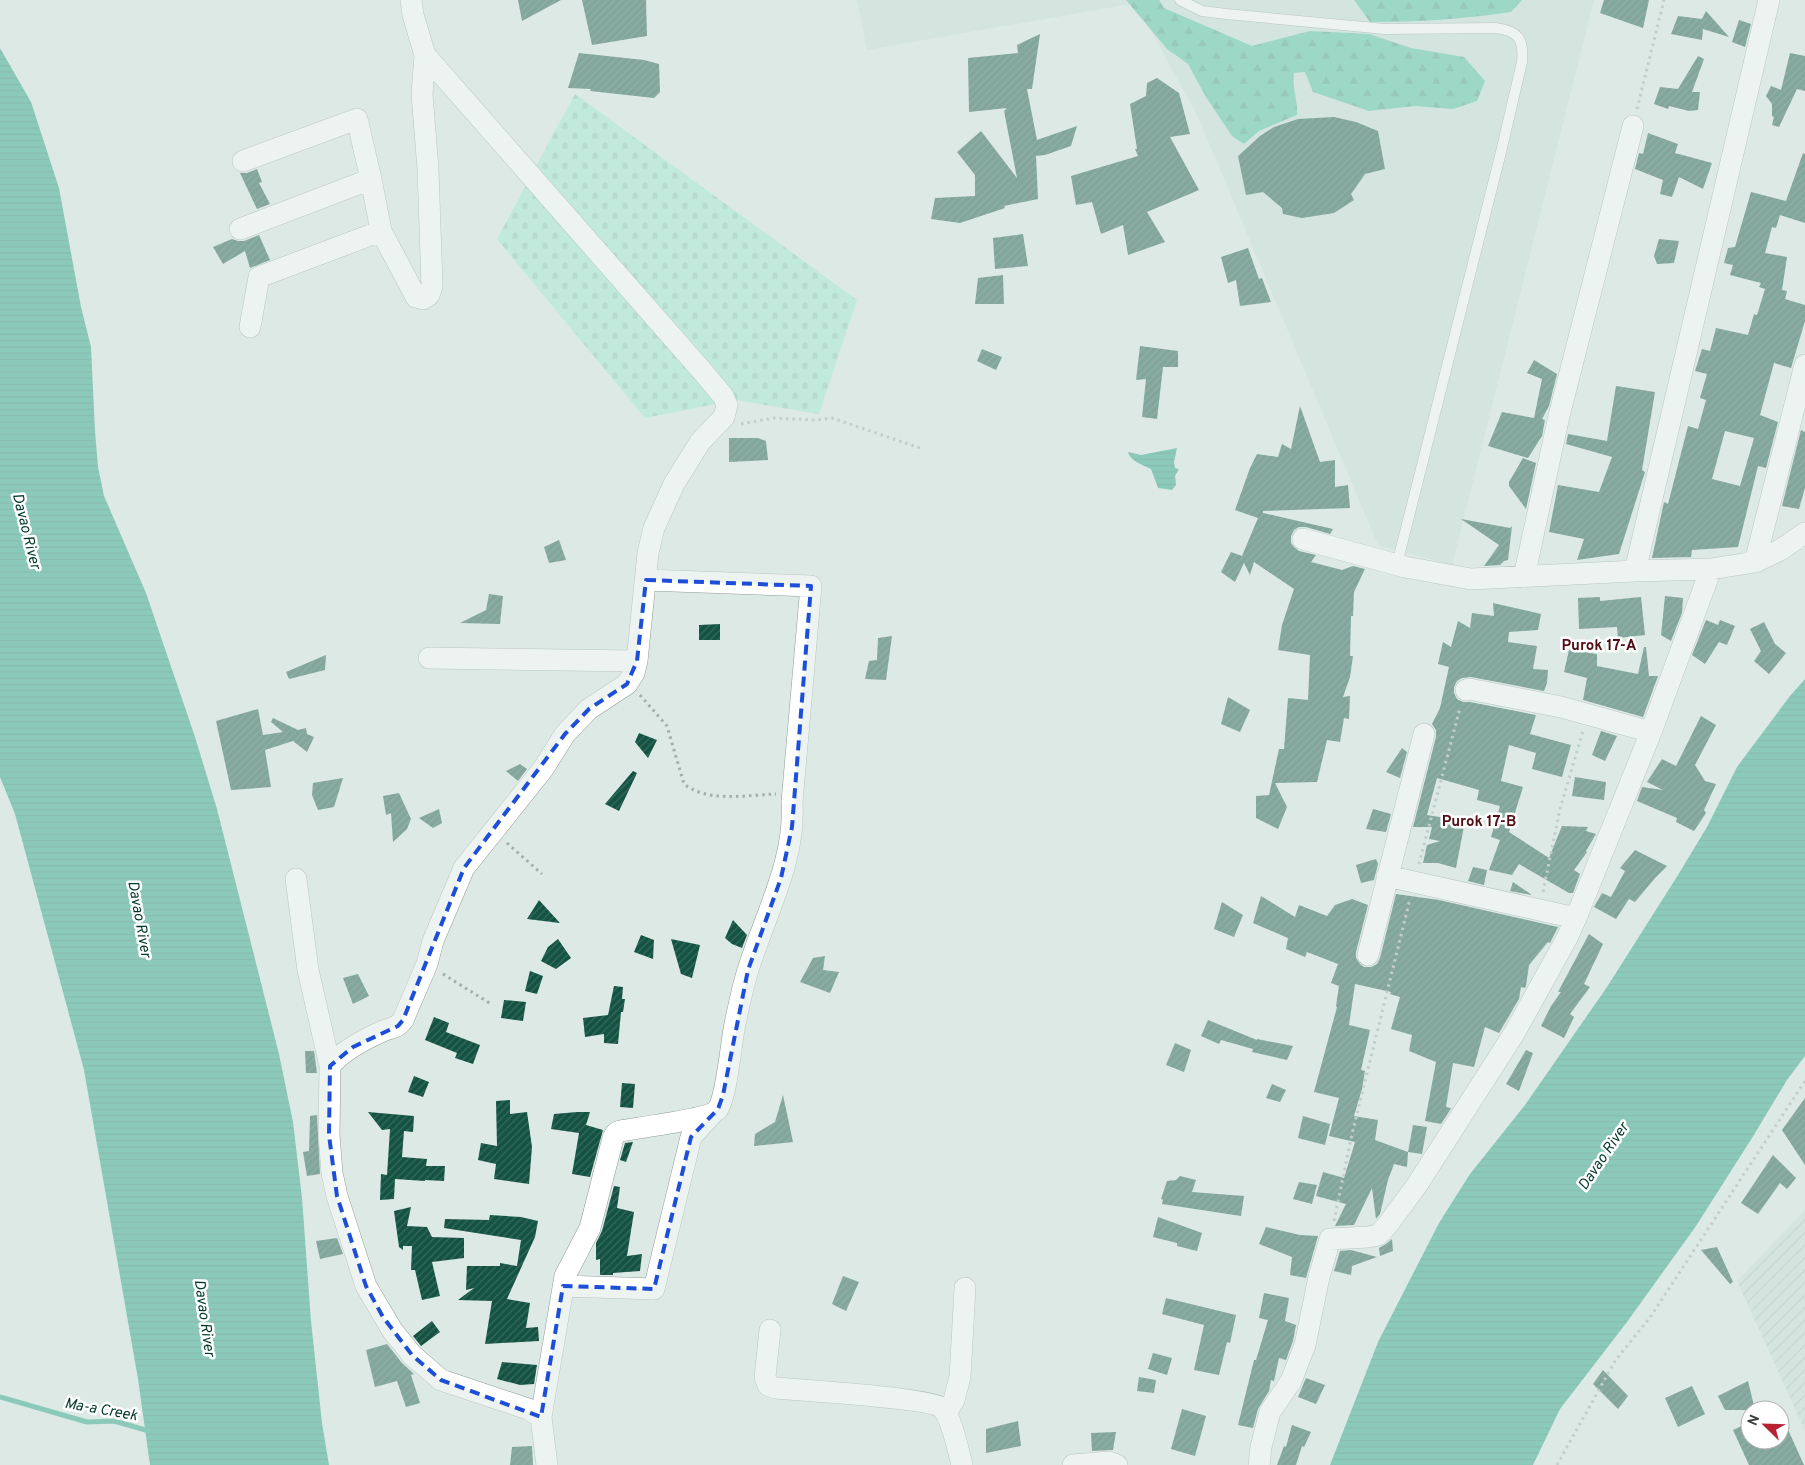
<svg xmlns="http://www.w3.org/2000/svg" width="1805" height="1465" font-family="Overpass,sans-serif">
<defs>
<pattern id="industrial-furrows" width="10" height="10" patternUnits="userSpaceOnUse" patternTransform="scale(1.25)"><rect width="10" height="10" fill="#caded7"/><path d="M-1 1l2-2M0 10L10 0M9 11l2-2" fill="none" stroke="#aebfb9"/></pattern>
<pattern id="forest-firs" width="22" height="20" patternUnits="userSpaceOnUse" patternTransform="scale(1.25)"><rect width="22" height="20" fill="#51c3a3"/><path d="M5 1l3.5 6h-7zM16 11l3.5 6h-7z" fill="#44a086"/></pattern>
<pattern id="cemetery-stones" width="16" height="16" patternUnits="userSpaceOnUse" patternTransform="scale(1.25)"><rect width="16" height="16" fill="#a0ead1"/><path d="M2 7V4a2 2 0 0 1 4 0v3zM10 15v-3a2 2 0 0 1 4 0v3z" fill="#8bcab4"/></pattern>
<pattern id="water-rules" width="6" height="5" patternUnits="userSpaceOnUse" patternTransform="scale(1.25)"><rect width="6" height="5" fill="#29a385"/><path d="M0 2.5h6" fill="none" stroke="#24866e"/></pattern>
<pattern id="building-hatch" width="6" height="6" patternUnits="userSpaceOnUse" patternTransform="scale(1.25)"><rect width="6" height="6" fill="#145343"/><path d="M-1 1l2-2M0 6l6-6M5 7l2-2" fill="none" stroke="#376a5d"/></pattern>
</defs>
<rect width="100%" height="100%" fill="#dde9e5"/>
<path fill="#caded7" d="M857,0H1594L1452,565L1378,545L1198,117L1136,3L867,50Z"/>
<path fill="url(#industrial-furrows)" d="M1805,1210V1431L1737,1281Z"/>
<path fill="url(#forest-firs)" d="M1126,0H1159L1164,8L1252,46L1310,31L1369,34L1411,48L1464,57L1485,81L1477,101L1453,109L1415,106L1369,111L1313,92L1305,72L1294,73C1292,90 1298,99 1297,115L1259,131L1244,144L1232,136L1206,97L1188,64L1167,49Z
M1354,0H1522L1511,12C1464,19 1418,22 1370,22Z"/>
<path fill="url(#cemetery-stones)" d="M575,94L857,300L819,414L736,400L645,418L497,239Z"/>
<path fill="url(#water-rules)" d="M0,48L31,102L59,188L81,307L91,347L95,431L98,467L104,496L146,593L195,737L217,809L279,1054L293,1122L302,1198L311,1321L322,1423L329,1465H150L138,1379L84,1070L15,814L0,777Z
M1177,448L1174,462L1175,468L1179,469L1175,476L1176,485L1172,490L1158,488L1151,469C1143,465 1130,461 1128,452L1141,455Z
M1805,679V1056L1787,1080L1752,1138L1696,1226L1627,1322L1560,1409L1533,1465H1330L1378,1342L1439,1223L1470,1174L1525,1105L1607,987L1678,875L1707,827L1737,767L1790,696Z"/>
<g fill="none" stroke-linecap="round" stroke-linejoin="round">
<path stroke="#29a385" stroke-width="5" d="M0,1397L87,1422L114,1421L149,1431"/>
</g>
<path fill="url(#building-hatch)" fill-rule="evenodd" d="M518,0H561L522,21Z
M582,0H646L647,36L592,45Z
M1604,0H1649L1643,28L1600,13Z
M1706,11L1729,37L1703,29L1702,40L1671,34L1678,16L1702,19Z
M1739,20L1751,24L1745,47L1732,42Z
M1040,34L1032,89H1027L1037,140L1077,126L1071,146L1045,155L1036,156L1038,199L1004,206L1005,208L960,223L931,219L935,198L975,196V175L957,152L981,131L1017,178L1004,111L1007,108L969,112L968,58L1018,53L1017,45Z
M579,53L644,60L659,64L660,92L654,98L590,91L591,89L568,88Z
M1790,53L1805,56V91L1797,89L1779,127L1772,125L1774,117L1772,116V104L1766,96L1771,86L1781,90Z
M1698,56L1704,59L1692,92H1700L1698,110L1689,111L1669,106L1668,109L1654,104L1660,87L1678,89Z
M1157,78L1179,93L1190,134L1170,137L1199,190L1147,212L1165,242L1128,255L1123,225L1101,234L1092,202L1076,205L1071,176L1138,156L1135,149H1137L1130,104L1146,96L1147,83Z
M1334,117L1356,122L1378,131L1385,169L1365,174L1351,194L1354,200L1334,213L1302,218L1283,214L1282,208L1263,192L1246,195L1238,156L1260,136L1274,127L1298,119Z
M1648,133L1678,144L1675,153L1712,163L1703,189L1679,177L1672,197L1660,194L1663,180L1635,169L1639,153L1643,154Z
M1803,153L1805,154V223L1780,215L1776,228L1772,227L1765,253L1787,257L1782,290L1787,291L1785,299L1805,305V321L1791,368L1774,363L1760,415L1778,422L1766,468L1758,466L1738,547L1692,550L1691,557L1652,558L1664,502L1668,504L1688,426L1698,429L1706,400L1700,398L1707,374L1695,371L1702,349L1710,351L1716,328L1748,335L1754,314L1757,315L1765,289L1759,287L1761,283L1730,275L1733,265L1724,263L1728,248L1735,247L1751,192L1786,201ZM1725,431L1754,438L1740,486L1712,479Z
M257,169L262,182L259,183L270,204L257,209L240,173H247Z
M1023,234L1028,266L995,269L993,238Z
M259,235L270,260L250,268L245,251L223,264L213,247L232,239L238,241H244Z
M1659,239L1679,241L1674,263L1657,264L1654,256Z
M1248,248L1259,279L1262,278L1271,302L1240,306L1236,280L1228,283L1221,257Z
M1003,275L1004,304H975L978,278Z
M1140,346L1178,351V367H1163L1157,419L1142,417L1146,379L1136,380Z
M982,349L1002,357L996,370L977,361Z
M1534,360L1557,374L1549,406L1542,419L1545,420L1542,436L1528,458L1488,446L1502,412L1534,418L1542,379L1527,373Z
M1616,386L1655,392L1642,470L1645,472L1619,554L1577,560L1584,539L1549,532L1558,485L1599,492L1612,457L1566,444L1568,434L1607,441Z
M1300,406L1320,462L1335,460V487L1348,485L1350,508L1263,511V513L1333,529L1330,534L1306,527H1299L1294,530L1291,536V543L1294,547L1299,551L1316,555L1311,562L1342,570L1353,566L1365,569L1354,592L1353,616H1351L1350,656H1353L1350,677L1343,697L1350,696L1349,719L1344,718L1340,742L1327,740L1317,782L1275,783L1287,807L1278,829L1256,818V796L1269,795L1279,749H1284L1288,698L1308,700L1310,655L1278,650L1282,625L1294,589L1254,562L1250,575L1244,563L1235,582L1221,572L1231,552L1242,556L1258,518L1235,510L1250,468L1257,454L1278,457L1282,444L1291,449Z
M1801,430L1805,432V488L1799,509L1782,506Z
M729,438H758L766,441L768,460L729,462Z
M1523,458L1536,463L1526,509L1509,486V482Z
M1461,519L1510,528L1512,526L1508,560L1504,561L1500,565L1484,566L1499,545Z
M559,540L566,560L549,563L544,547Z
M489,594L503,596L500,624L460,623L486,610Z
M1665,596L1683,598L1682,613L1671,641L1661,635Z
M1600,597V601L1641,597L1645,635L1618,638L1617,627L1579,629L1578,598Z
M1493,603L1541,614L1538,630L1509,632L1508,642L1537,646L1533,669L1548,670L1547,683L1544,691L1471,677L1462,678L1457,681L1454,687V693L1457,699L1463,702H1470L1536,715L1530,734L1571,745L1562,777L1532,769L1536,753L1509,745L1501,781L1523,787L1509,832L1549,858L1562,826L1588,827L1586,831L1596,834L1586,851L1587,852L1574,870L1580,874L1573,893H1569L1519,864L1512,875L1489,870L1500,840L1491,837L1500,806L1477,800L1479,790L1437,778L1427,815L1465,821L1456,868L1438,863H1423L1427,845L1440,841L1429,839L1432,827H1413L1436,737V730L1432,724L1440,708L1449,667L1438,664L1443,642L1451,647L1458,621L1470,628L1472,613L1494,616Z
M1706,620L1718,625L1720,620L1735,626L1727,645L1719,642L1705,664L1692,655Z
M1764,622L1775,644L1786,653L1769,674L1754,661L1761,651L1750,629Z
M720,624V640H699V625Z
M892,636L886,680L865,679L869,661L877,660L878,638Z
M1644,647H1646L1649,676H1658L1643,717L1583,700L1587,678L1564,672L1569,650L1597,654V666L1638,674Z
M326,655L325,670L289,679L286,672Z
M1228,697L1250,710L1240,732L1221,724Z
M258,709L263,735L283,732L271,722L273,718L298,730L306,728L307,734L314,737L307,752L293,741L265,750L271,787L231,790L216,721Z
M1701,716L1716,725L1695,765L1705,781L1716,784L1704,810L1706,813L1694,831L1676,822L1677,818L1637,801L1642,787L1663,790L1647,782L1662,759L1676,766Z
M1601,731L1617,736L1605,761L1592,755Z
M639,733L657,740L648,758L635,742Z
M1402,748L1407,752L1400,778L1386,772Z
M520,764L527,769L518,781L506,771Z
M633,771L637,773L619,811L605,804Z
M1575,777L1606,782L1604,800L1572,796Z
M343,778L334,807L318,810L312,795L313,783Z
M399,793L411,819L407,829L393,842L391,813L386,815L383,796Z
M439,809L442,823L433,828L419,818Z
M1373,809L1391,814L1386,832L1366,829Z
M1635,850L1667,866L1655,878L1635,902L1629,899L1616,919L1594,907L1602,893L1611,897L1625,871L1620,868Z
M1376,859L1378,864L1374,880L1361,883L1356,865Z
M1473,867L1487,870L1484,885L1468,881Z
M1513,882L1532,895L1510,891Z
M1396,894L1439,900L1558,927L1550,943L1548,942L1529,965L1526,986L1525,988L1521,987L1519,999L1499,1033L1485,1027L1474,1067L1453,1063L1446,1107L1451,1108L1450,1110L1441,1124L1425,1121L1436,1062L1409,1051L1412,1035L1391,1029L1400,997L1390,994L1391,992L1355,984L1349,1025L1370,1030L1361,1070L1365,1071L1362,1089L1354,1116L1378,1120L1375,1140L1408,1152L1407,1167L1394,1164L1388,1180L1380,1214L1376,1219L1372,1188L1354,1225L1335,1226L1346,1204L1316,1196L1323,1172L1344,1178L1355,1142L1329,1136L1339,1098L1314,1092L1337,1007L1336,1006L1339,986L1331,983L1338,964L1307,952L1305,957L1286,949L1288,938L1253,923L1261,896L1295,917L1299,905L1327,916L1335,905L1352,899L1368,905L1356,952V958L1360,964L1364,967H1371L1377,964L1380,958Z
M539,900L549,911L560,923L527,919Z
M1222,902L1243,915L1234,937L1214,929Z
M733,920L747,935L742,948L732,944L725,938Z
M1589,934L1603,944L1584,984L1590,987L1570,1014L1574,1017L1564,1038L1541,1026L1551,1006L1561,992H1558Z
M641,935L654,940L653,959L634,952Z
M558,939L571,958L556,969L541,961L548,947Z
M671,939L700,945L692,978L681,974Z
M825,956L823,970L839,972L830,993L800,982L813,958Z
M530,971L543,976L537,994L525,991Z
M358,974L369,996L353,1004L343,978Z
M614,986L623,987L622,999H625L623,1012H621L618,1044L604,1043V1034L585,1037L583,1018L608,1015Z
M504,1000L526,1002L523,1021L501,1018Z
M434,1017L449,1023L446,1032L480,1045L473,1064L455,1058L457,1053L425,1040Z
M1208,1020L1257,1040V1039L1293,1046L1287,1060L1252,1052L1253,1049L1221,1040L1219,1044L1201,1036Z
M1175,1043L1191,1050L1184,1072L1166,1065Z
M1526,1050L1533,1053L1519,1091L1506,1084Z
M305,1051H314L317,1073H306Z
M414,1076L429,1082L423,1097L408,1092Z
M622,1083L635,1084L633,1108L620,1107Z
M1272,1084L1286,1090L1280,1102L1266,1098Z
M783,1095L793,1142L754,1146L755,1134L775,1122Z
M1805,1098V1165L1782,1130Z
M510,1100V1114L527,1112L532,1147L529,1184L494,1179L496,1164L478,1160L481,1143L497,1146L496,1101Z
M368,1112L414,1116L413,1132L404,1131L402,1157L427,1159L426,1166H445L444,1181L425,1180V1181L395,1179L394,1199L380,1200L381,1174L387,1175L390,1129L382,1130Z
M577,1112H590L586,1125L603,1130L590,1177L572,1174L579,1133L551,1129L554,1114Z
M317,1115L320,1174L307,1176L303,1152L309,1151L310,1116Z
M1303,1116L1330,1124L1325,1145L1298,1138Z
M1413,1125L1427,1127L1422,1154L1408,1152Z
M633,1142L626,1162L620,1160L625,1143Z
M1773,1155L1796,1178L1787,1189L1780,1183L1758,1214L1741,1203Z
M1180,1176L1196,1180L1192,1192L1244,1196L1241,1216L1162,1204L1163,1200L1161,1199L1167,1181L1176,1180Z
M1299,1182L1317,1185L1312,1204L1293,1199Z
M614,1186L620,1187L617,1208L634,1212L627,1256L642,1254L640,1271L613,1273V1275H600V1259L596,1260V1243L602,1231Z
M411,1207L407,1226L427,1227L432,1237L464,1238V1258L432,1262L440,1296L422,1300L415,1270H411L412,1246H403V1250L399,1247L394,1211Z
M490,1215L521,1217L538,1221L535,1237L507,1299L530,1303L526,1328L538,1327L539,1341L485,1344L492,1301L458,1300L474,1288L466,1290L467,1266H500V1263L517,1266L521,1240L444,1228L445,1219L489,1220Z
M1158,1217L1202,1233L1197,1251L1177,1246V1243L1153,1237Z
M1266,1227L1300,1235L1318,1236L1306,1278L1290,1275L1292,1257L1259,1244Z
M337,1238L343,1254L320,1259L316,1241Z
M1392,1239L1393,1251L1380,1256L1379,1248L1386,1244Z
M1717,1247L1733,1282L1730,1284L1701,1250Z
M1351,1250L1377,1257L1352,1266L1351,1275L1334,1271L1340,1251Z
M843,1276L859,1282L846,1311L832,1304Z
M1264,1293L1289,1298L1285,1321L1296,1325L1293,1341L1286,1360L1279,1358L1274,1381L1271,1380L1269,1391L1258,1409L1253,1428L1238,1425L1254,1360H1256L1268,1320L1259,1318Z
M1166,1298L1236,1315L1230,1343L1227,1342L1219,1375L1194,1370L1204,1325L1162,1314Z
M432,1321L440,1332L421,1346L413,1336Z
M387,1344L402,1363L414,1374L411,1375L420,1403L406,1407L397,1381L375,1387L366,1350Z
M1153,1353L1172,1358L1167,1375L1148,1369Z
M502,1362L537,1365L534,1384L520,1385L497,1379Z
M1603,1370L1628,1396L1618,1409L1593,1384Z
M1139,1377L1156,1380L1154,1393L1137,1391Z
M1306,1378L1325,1385L1316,1404L1298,1397Z
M1748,1381L1755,1410H1725L1718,1396Z
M1692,1386L1705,1414L1678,1427L1665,1398Z
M1182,1409L1206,1416L1195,1456L1171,1449Z
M1780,1412L1804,1465H1749L1733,1430L1750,1422V1440H1780Z
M1018,1421L1021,1446L986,1453V1429Z
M1292,1425L1311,1432L1304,1447L1302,1446L1296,1465H1277L1284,1446L1286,1447Z
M1116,1432L1113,1450L1092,1451L1091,1433Z
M532,1446L533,1465H510L512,1447Z"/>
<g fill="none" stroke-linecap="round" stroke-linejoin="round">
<defs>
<path id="service" d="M1180,0L1202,11L1226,14L1385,29L1496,28C1519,31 1524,39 1522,62L1501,152L1397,564"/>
<path id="minor" d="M243,161L357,119L371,179L381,231L416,297L423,299L429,295L432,286L428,169L422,94L425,55L413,15L411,0
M240,229L371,179
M250,327L259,277L381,231
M1303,539L1405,567L1471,579L1635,571L1711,569L1755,562L1780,550L1805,533
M1755,562L1805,365
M1635,571L1769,0
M1524,577L1559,416L1633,126
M429,658L637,661
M1466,690L1469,689L1561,707L1651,732
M1387,876L1576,918
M296,879L308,970L330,1066L329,1135L332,1173L337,1196L366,1286L392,1330L412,1355L441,1380L528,1409L541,1417
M1368,955L1424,734
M330,1066C343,1050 365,1039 383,1031C392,1027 396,1029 403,1020L427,964L433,941L464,868L543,769L565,734L589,709L627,684L634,673L637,661L648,553L654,528L674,484L700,442L724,417L727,405L723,396L703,372L425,55
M563,1286L654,1289L691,1137L713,1113
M770,1330L765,1377L768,1385L775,1388C799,1390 931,1398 942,1408C952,1418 958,1450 962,1465
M946,1413L954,1400L960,1377L965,1288
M547,1465L541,1417L565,1276L590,1228L613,1138L616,1133L620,1131C636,1128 709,1119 717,1110C726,1100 731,1046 734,1029C738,1009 742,989 748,970C765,915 796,860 792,802L811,586L646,580
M1073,1465L1109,1462L1117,1465
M1259,1465L1261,1447L1270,1412L1291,1381L1305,1345L1319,1277L1330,1239L1368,1237L1378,1235L1386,1227L1417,1185L1515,1032L1567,938L1576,918L1651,732L1711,569"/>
</defs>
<use href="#service" stroke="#909c97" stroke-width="11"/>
<use href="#minor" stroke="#909c97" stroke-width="22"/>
<path stroke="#a4aeaa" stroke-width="3" stroke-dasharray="2.5 4" stroke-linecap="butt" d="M1637,109L1664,0
M741,424L774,418L816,420L832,418L923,449
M640,695L667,726L684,784C708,803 747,795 776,794
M507,843L542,874
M1419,864L1460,708
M1543,892L1560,809L1583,731
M443,974L491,1004
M1334,1221L1352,1134L1410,899
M1557,1465L1615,1361L1651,1316L1805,1081"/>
<use href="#service" stroke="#fff" stroke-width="10"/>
<use href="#minor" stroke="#fff" stroke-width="21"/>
</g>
<path d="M0 0H1805V1465H0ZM646,580L811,586L792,827L781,878L748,970L723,1095L718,1109L691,1137L654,1289L563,1286L541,1417L441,1380L412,1355L383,1317L366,1286L337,1196L329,1135L330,1066L353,1047L398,1026L403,1020L464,868L565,734L589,709L627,684L637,661Z" fill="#dde9e5" fill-opacity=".55" fill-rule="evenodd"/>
<path fill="none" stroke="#1d4ed8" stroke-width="4" stroke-dasharray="10 6" stroke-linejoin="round" d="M646,580L811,586L792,827L781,878L748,970L723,1095L718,1109L691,1137L654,1289L563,1286L541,1417L441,1380L412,1355L383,1317L366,1286L337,1196L329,1135L330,1066L353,1047L398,1026L403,1020L464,868L565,734L589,709L627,684L637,661Z"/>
<g text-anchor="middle" stroke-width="5" stroke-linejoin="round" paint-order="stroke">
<g font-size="15" font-style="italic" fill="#03392c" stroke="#fff">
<text transform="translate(27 531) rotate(76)" y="5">Davao River</text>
<text transform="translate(140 919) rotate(80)" y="5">Davao River</text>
<text transform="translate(1603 1156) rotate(-56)" y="5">Davao River</text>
<text transform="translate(205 1318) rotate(82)" y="5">Davao River</text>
<text transform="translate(101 1409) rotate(10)" y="5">Ma-a Creek</text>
</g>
<g font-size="15" font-weight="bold" fill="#540e15" stroke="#fff">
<text x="1599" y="650">Purok 17-A</text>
<text x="1479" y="826">Purok 17-B</text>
</g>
</g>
<g transform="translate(1765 1425) rotate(293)"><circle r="24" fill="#ffffff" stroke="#afb1b1"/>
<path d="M0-4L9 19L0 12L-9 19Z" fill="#b52333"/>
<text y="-8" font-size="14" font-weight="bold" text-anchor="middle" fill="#383d3b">N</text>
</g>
</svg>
